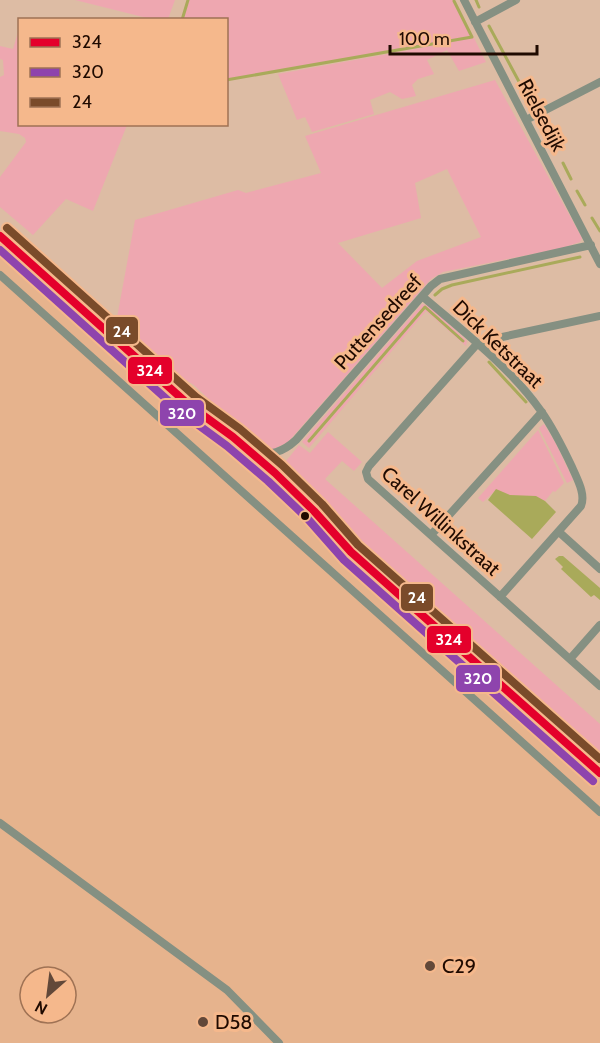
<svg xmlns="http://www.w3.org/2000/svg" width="600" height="1043" font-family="Cabin,sans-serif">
<rect width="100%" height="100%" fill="#ddbca4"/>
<path fill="#e6b38d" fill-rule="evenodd" d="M0,247L43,282L230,455L600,782V1043H0ZM30,977H66V1013H30Z"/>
<path fill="#eea7b0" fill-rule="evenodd" d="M75,0H175L168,19H151Z
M187,0H455L486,62L459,71L447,50L427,60L434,74L418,79L412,85L416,96L402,99L390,92L370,100L374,114L312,132L305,117L297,120L278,74L470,39L227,81L226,20L181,19Z
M19,29L20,124L127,125L93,211L66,199L33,235L0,207V177L26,142L25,138L19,134L0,131V77L4,75L3,60L0,59V46L13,49Z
M495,80L582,238L580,242L562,248L443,272L431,279L288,442L272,450H263L194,385L164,367L116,323L135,220L238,190L246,193L321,173L305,136ZM447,169L481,237L417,261L382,288L338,243L421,218L415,183Z
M422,304L429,306L467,341L466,346L426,311L309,448L302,442Z
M544,424L556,444L573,480L567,483L539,428Z
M538,430L564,483L555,492L553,491L545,501L510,495L496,490L483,502L478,498Z
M328,432L362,462L354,471L342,461L325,479L600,724V758L355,539L282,466L299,445L310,453Z"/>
<path fill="#a9aa5a" d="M496,489L510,495L536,496L545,501L556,512L532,539L488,500Z
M559,556H563L600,588V600L594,595L591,597L561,569L563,567L555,559Z"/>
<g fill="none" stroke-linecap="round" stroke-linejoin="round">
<path stroke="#a9aa5a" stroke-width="3" d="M476,0L479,7
M182,20L188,0
M489,26L530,102
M226,80L472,37L454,1
M546,131L552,144
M563,163L571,179
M577,191L585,205
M592,218L600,231
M435,295L442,289L452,285L580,257
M489,362L526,402
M309,441L425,307L463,341"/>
<path stroke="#859082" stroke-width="8" d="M464,0L600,264
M475,22L516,0
M526,120L600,82
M0,275L600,812
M422,296C464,332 509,366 541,411C553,428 563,448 572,467C577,479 586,494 581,506L500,597
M600,316L488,340L477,344L369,466L366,472L368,479L600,686
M252,452C271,456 283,452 296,440L431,286L440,279L591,245
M559,532L600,569
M431,535L542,412
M570,659L600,625
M0,823L227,990L279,1043"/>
<path stroke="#8b8f80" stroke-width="12" d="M0,236L189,405L215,432L325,532L351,552L600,773
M217,424L250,451L316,513"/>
<defs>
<path id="bus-1" d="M0,236L189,405L233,437L275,473L314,511L351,552L600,773"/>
<path id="bus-2" d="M0,250L182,413L227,446L268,481L307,518L344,560L593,781"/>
<path id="bus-3" d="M7,228L196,397L240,429L282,465L322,504L358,545L600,759"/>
</defs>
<use href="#bus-1" stroke="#f5b88c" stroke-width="12"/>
<use href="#bus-2" stroke="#f5b88c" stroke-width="12"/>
<use href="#bus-3" stroke="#f5b88c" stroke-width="12"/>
<use href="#bus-1" stroke="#e4002b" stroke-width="8"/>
<use href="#bus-2" stroke="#8e44ad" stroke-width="8"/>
<use href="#bus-3" stroke="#7a4b2a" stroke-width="8"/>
</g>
<circle fill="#1f0a00" stroke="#f5b88c" stroke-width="2" cx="305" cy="516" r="5"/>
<g fill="#624839" stroke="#f5b88c" stroke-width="2">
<circle cx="430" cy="966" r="6"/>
<circle cx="203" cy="1022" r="6"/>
</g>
<g text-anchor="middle" stroke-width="6" stroke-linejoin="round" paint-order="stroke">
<g font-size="20" fill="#1f0a00" stroke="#f5b88c">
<text transform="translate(542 115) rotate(62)" y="7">Rielsedijk</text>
<text transform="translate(378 322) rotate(-48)" y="7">Puttensedreef</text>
<text transform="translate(498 344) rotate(44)" y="7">Dick Ketstraat</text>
<text transform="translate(441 521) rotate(42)" y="7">Carel Willinkstraat</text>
</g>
<g font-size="20" fill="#1f0a00" stroke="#f5b88c" text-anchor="start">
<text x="442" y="973">C29</text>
<text x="215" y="1029">D58</text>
</g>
</g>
<g stroke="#f5b88c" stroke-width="2">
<rect x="105" y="316" width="34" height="29" rx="6" fill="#7a4b2a"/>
<rect x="127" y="356" width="46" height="29" rx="6" fill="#e4002b"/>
<rect x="159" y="399" width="46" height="28" rx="6" fill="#8e44ad"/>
<rect x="400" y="583" width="34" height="29" rx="6" fill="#7a4b2a"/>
<rect x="426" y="625" width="46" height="29" rx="6" fill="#e4002b"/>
<rect x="455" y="664" width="46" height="29" rx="6" fill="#8e44ad"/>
</g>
<g font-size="16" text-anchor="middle" font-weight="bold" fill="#fff">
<text x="122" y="337">24</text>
<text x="150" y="376">324</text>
<text x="182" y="419">320</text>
<text x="417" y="603">24</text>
<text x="449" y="645">324</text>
<text x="478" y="684">320</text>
</g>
<rect x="18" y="18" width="210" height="108" fill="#f5b88c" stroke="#9f7254" stroke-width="1.5"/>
<rect x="30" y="38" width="30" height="9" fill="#e4002b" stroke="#9f7254" stroke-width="1.5"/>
<text x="72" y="48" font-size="18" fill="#1f0a00">324</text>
<rect x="30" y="68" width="30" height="9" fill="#8e44ad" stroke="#9f7254" stroke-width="1.5"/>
<text x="72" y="78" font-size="18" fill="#1f0a00">320</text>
<rect x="30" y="98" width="30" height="9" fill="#7a4b2a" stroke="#9f7254" stroke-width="1.5"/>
<text x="72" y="108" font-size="18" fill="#1f0a00">24</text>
<g transform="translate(48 995) rotate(208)"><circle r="28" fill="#f5b88c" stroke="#9f7254" stroke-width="1.5"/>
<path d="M0-4.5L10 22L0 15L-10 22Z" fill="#624839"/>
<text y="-9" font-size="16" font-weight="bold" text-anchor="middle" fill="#1f0a00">N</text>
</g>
<path d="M390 45v9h147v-9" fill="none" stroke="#1f0a00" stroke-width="3"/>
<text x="399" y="45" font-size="18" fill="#1f0a00" stroke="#f5b88c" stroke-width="4.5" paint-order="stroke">100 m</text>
</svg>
